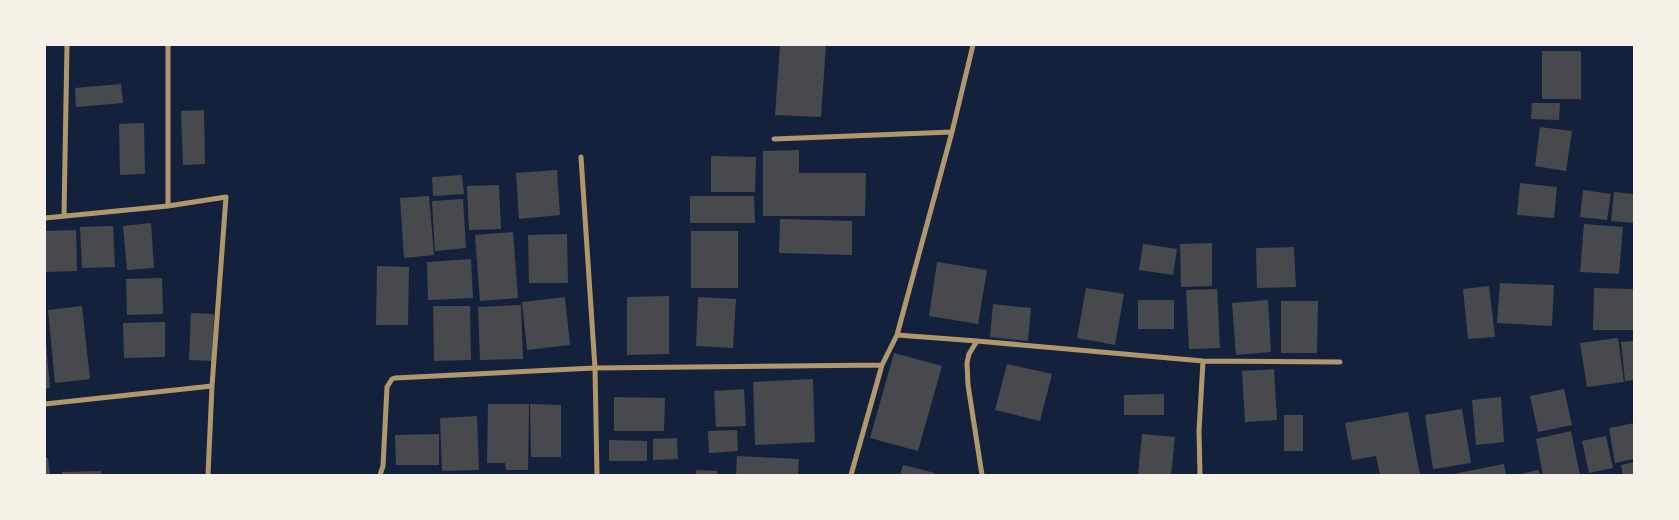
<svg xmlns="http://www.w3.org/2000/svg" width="1679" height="520" font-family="Karla,sans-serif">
<rect width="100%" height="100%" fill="#14213d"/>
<path fill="#48494c" d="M780,45H826L821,117L775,115Z
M1542,51H1581V99H1542Z
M121,84L123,103L76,107L75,88Z
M1532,103H1560L1559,120L1531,119Z
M204,110L205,164L183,165L181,111Z
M144,123L145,174L120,175L119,124Z
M1540,127L1572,131L1566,171L1535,166Z
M799,150V173H866L865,216H763V151Z
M711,156L756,157L755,192H711Z
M557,170L560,215L519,219L516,173Z
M462,175L464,194L433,196L432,177Z
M1520,183L1557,187L1554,218L1517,215Z
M499,185L501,229L469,230L467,186Z
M1583,190L1611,194L1607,220L1580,217Z
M1614,192L1634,194V223L1611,221Z
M429,196L434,255L404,258L400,198Z
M690,196H754L755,223H690Z
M463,199L466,248L435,251L432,201Z
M780,219L852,221V255L779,253Z
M151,223L154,268L127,270L123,226Z
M1584,224L1623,227L1619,274L1580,272Z
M113,226L115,267L82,268L80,227Z
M76,230L77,271L45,272V231Z
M691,231H738V288H691Z
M513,232L518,298L480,301L475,235Z
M567,234L568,283H529L528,235Z
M1212,243V286L1181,287L1180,244Z
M1143,244L1177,249L1173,275L1139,270Z
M1294,247L1296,287L1257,288L1256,248Z
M471,259L473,298L428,300L427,262Z
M937,262L987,270L978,324L929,316Z
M377,266L409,267L408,325H376Z
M162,278L163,314L127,315L126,279Z
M1500,283L1554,285L1552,326L1497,323Z
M1489,286L1495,337L1468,339L1463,289Z
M1086,288L1124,294L1115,345L1077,338Z
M1594,288L1634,289V330H1593Z
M1217,289L1220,348L1189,349L1186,290Z
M669,296V354L627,355V297Z
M565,297L570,345L527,350L522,302Z
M698,297L736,299L733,348L696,346Z
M1138,300H1174V329H1138Z
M1268,300L1271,352L1236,355L1232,303Z
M1281,301H1318L1317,353H1281Z
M993,304L1031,308L1028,341L990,337Z
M521,305L523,359L480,360L478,307Z
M82,306L90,379L55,383L48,310Z
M433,306H470L471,360L434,361Z
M191,313L214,314L212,361L189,360Z
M165,322V357L124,358L123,323Z
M1618,338L1624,382L1587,387L1580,343Z
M1634,341V380L1625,381L1621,342Z
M45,344H46L50,388L45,389Z
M894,353L942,366L918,451L870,438Z
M1007,364L1052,374L1040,421L995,410Z
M1274,369L1277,420L1245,422L1242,371Z
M813,379L815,442L755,445L753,382Z
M744,389L746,426L716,427L714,391Z
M1564,389L1572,425L1538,432L1530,396Z
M1164,394V415H1124V395Z
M614,397L665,398L664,431H614Z
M1501,397L1504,442L1476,445L1472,400Z
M488,404H529L528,470H506L505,463H487Z
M530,404L561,405V457H531Z
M1462,409L1471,463L1433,469L1425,415Z
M1408,412L1420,475H1380L1376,456L1352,460L1345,423Z
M1284,415H1303V451H1284Z
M477,416L479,470L442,471L440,418Z
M1634,423V459L1615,463L1609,428Z
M737,430L738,451L709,453L708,431Z
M1571,431L1580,475H1543L1536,439Z
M439,434V465H396L395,435Z
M1142,434L1175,437L1171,475H1138Z
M1606,436L1613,468L1589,473L1582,441Z
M677,438L678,459L653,460V439Z
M609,440L647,441V461H609Z
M737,456L799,459L798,475H736Z
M45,458H48L50,475H45Z
M1634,462V475H1623L1621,465Z
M1504,464L1506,475H1453V474Z
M903,465L935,473L934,475H900Z
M696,470L717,471V475H696Z
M1538,470L1540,475H1521V474Z
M101,471V475H62V472Z"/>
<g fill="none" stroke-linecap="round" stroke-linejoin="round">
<path stroke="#b1986c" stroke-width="5" d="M774,139L952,132
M581,157L595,368L597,475
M168,206V45
M64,215L67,45
M45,218L168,206L226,197L212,386L208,475
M897,335L977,341L969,354L967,363L968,385L982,475
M977,341L1203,361L1340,362
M45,404L212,386
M380,475L383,466L387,387L392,379L395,378L595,368L882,365
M851,475L882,365L897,335L952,132L973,45
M1200,475L1199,431L1203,361"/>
</g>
<rect width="1679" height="520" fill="none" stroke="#f6f1e7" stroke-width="92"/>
</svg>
